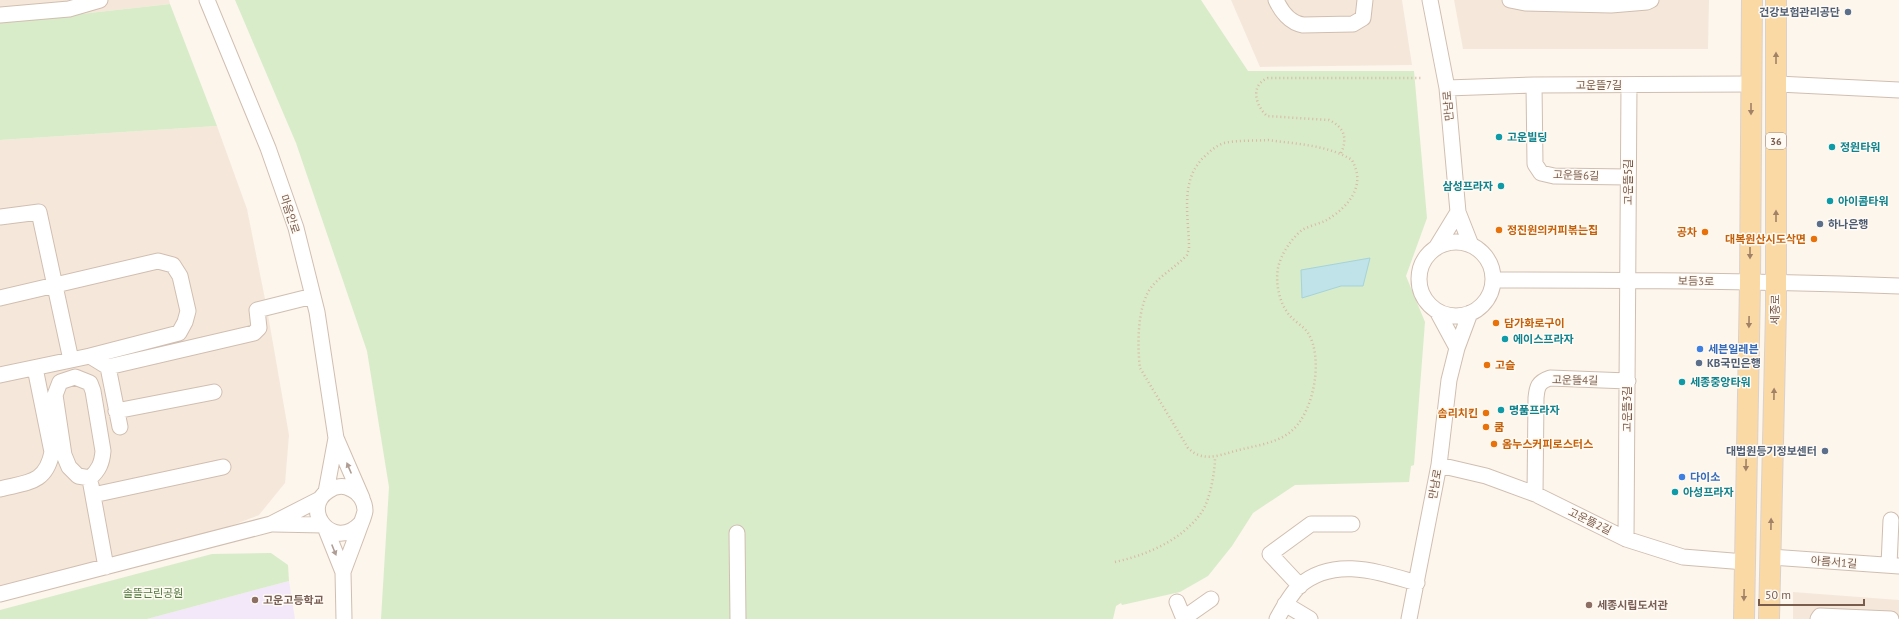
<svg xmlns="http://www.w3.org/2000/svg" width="1899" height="619" font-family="'PT Sans','Noto Sans KR',sans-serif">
<rect width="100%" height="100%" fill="#fdf6ec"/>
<path fill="#f5e8da" d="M0,0H169L170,4L0,23Z
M1231,0H1402L1412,65L1260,67Z
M1454,0H1709L1708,49H1463Z
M217,126L247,209L267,309L289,435L285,483L259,515L228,527L0,586V140Z
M1793,592L1899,600V619H1793Z"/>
<path fill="#f3e8fa" d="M289,581L295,619H147Z"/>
<path fill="#d8ecc9" d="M235,0H1201L1248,71H1414L1427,218L1406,276L1425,322L1414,465L1411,466L1409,482L1295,485L1253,513L1232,546L1208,576L1180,592L1122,605L1121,603L1116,606L1113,619H381L389,487L367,351L296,143Z
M170,4L217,126L0,140V23Z
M271,553L288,565L289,581L147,619H0V610L212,554Z"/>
<path fill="#bfe3e8" stroke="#a5d3da" d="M1370,258L1363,286H1341L1302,298L1301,270Z"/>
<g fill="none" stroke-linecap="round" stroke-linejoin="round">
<defs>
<path id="minor" d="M207,0L268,148L296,228L317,312L336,438L362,498
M1276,0C1281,11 1290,23 1303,25L1353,24L1363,18L1365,0
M1430,0L1447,88L1458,212L1471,245
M1510,0L1525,3L1611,5L1647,2L1651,0
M0,15L69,9L100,0
M1776,84L1899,90
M1534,85L1535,164L1541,173L1554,176L1628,177
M1447,88L1534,85L1751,84
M0,217L39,212L71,360
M1419 279a37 37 0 1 1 74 0a37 37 0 1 1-74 0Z
M1436,248L1458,212
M1493,280C1628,280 1764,281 1899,286
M0,298L158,261L173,265L180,276L188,311L185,322L179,333L90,356
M1437,311L1457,348
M108,367L120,427
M0,375L90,356L108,367L254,333L259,328L257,310L313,296
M75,377L90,383L93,391L103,451C102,463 99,470 90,478L78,476L69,467L64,455L55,395L60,382Z
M116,411L214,392
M1439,465L1486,476L1535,494L1626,539L1683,557L1745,562
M91,485L106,567
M0,489C27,482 46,484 52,452L35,368
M326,492L336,438
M1535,494L1536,398C1537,387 1538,382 1550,378L1628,381
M93,495L223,467
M274,524L323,525
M325,527L343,572L344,619
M737,533L738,619
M1626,539L1629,85
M1770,557L1899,566
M1889,565L1891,520
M343,572C348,558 354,543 359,529C361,523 364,517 365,511C365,502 360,493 351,489C344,485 335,486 328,491C300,509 333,553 361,523
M1300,586L1270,554L1311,524H1352
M0,594L271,524L320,499
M1177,602L1184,619
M1285,604L1310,619
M1184,618L1211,599
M1277,619C1283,608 1290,595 1299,586C1334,556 1378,572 1417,583
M1409,619L1439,465L1449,380L1457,348L1470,313
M1818,619L1820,616L1891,619"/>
<path id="major" d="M1744,619L1750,283L1752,0
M1769,619L1776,310V0"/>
</defs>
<use href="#minor" stroke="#d1beb0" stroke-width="17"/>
<use href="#major" stroke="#dad1cd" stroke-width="22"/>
<path stroke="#d9b8a5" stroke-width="2.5" stroke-dasharray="1 3" stroke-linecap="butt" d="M1268,140C1296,144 1328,145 1352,160C1354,164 1356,169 1357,174C1360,195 1341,212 1325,221C1318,224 1309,226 1302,230C1291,239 1281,254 1278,268C1275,285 1280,306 1292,318C1297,323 1304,327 1308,333C1324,358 1314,415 1289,433C1274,444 1253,446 1235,451C1218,456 1202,462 1188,448L1140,368C1137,345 1137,301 1154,284C1164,273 1177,266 1187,255L1189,248C1189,217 1179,181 1204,157C1210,151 1216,146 1224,143C1238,140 1254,141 1268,140Z
M1341,153C1348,138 1344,127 1329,120L1267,116C1255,105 1250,85 1268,78H1423
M1115,562C1147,555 1182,540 1201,513C1210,501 1215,472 1215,457"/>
<use href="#minor" stroke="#fff" stroke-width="15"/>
<use href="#major" stroke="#fbd9a5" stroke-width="20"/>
</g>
<defs><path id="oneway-solid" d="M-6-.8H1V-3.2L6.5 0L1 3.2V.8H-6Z"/></defs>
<g fill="#a18267">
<use href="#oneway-solid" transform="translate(1776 58) rotate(-90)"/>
<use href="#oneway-solid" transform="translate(1751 109) rotate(90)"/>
<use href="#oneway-solid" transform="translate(1776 216) rotate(-90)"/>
<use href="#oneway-solid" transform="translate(1750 253) rotate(90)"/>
<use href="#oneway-solid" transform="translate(1749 322) rotate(91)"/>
<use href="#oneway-solid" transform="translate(1774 394) rotate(-89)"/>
<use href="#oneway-solid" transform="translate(1746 465) rotate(91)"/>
<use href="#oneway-solid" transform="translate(1771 524) rotate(-89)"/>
<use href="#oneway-solid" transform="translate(1744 595) rotate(91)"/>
</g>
<g fill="#af9d94">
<use href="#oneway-solid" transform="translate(349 468) rotate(-113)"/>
<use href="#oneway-solid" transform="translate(334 550) rotate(68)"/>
</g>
<g fill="#5c6f8a" stroke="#fffaf3" stroke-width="1.5">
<circle cx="1848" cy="12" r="4"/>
<circle cx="1820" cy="224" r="4"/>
<circle cx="1699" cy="363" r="4"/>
<circle cx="1825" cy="451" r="4"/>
</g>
<g fill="#0f9aa8" stroke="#fffaf3" stroke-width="1.5">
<circle cx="1499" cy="137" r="4"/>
<circle cx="1832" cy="147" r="4"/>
<circle cx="1501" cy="186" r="4"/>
<circle cx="1830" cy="201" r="4"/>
<circle cx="1505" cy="339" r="4"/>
<circle cx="1682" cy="382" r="4"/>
<circle cx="1501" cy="410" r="4"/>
<circle cx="1675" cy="492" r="4"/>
</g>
<g fill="#e8710a" stroke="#fffaf3" stroke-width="1.5">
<circle cx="1499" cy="230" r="4"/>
<circle cx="1705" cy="232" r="4"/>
<circle cx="1814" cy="239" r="4"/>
<circle cx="1496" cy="323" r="4"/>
<circle cx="1487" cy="365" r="4"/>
<circle cx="1486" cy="413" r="4"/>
<circle cx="1486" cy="427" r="4"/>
<circle cx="1494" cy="444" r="4"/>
</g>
<g fill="#3f7fe0" stroke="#fffaf3" stroke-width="1.5">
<circle cx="1700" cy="349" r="4"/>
<circle cx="1682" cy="477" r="4"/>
</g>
<g fill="#8d6e63" stroke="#fffaf3" stroke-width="1.5">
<circle cx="255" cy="600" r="4"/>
<circle cx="1589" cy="605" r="4"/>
</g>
<g text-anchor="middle" stroke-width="3" stroke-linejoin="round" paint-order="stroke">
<rect fill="#fffaf3" stroke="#a28b7f" stroke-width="1" x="1766" y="133" width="20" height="16" rx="3"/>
<g font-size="10" font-weight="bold" fill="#7a5c4d">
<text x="1776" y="145">36</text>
</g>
<g font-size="11" font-weight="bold" fill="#4e5e75" stroke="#fffaf3" text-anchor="end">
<text x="1840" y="16">건강보험관리공단</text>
<text x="1828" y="228" text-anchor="start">하나은행</text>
<text x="1707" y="367" text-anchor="start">KB국민은행</text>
<text x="1817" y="455">대법원등기정보센터</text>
</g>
<g font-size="11" fill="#7a5c4d" stroke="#fffaf3">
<text x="1599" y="89">고운뜰7길</text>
<text transform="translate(1448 106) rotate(-95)" y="4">만남로</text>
<text transform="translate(1576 175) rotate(2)" y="4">고운뜰6길</text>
<text transform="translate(1628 182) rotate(-90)" y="4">고운뜰5길</text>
<text transform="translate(290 214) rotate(72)" y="4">마음안로</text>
<text transform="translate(1696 281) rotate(1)" y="4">보듬3로</text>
<text transform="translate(1775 310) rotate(-90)" y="4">세종로</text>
<text transform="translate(1575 380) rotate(1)" y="4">고운뜰4길</text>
<text transform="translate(1627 409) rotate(-90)" y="4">고운뜰3길</text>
<text transform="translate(1435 484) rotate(-80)" y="4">만남로</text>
<text transform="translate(1590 521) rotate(26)" y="4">고운뜰2길</text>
<text transform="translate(1834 562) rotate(4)" y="4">아름서1길</text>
</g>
<g font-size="11" font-weight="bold" fill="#0d838f" stroke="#fffaf3" text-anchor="start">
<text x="1507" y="141">고운빌딩</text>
<text x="1840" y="151">정원타워</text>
<text x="1493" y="190" text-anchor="end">삼성프라자</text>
<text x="1838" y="205">아이콤타워</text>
<text x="1513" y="343">에이스프라자</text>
<text x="1690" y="386">세종중앙타워</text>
<text x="1509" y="414">명품프라자</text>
<text x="1683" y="496">아성프라자</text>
</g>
<g font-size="11" font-weight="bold" fill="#c56008" stroke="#fffaf3" text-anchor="start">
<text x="1507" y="234">정진원의커피볶는집</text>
<text x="1697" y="236" text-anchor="end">공차</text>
<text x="1806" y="243" text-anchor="end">대복원산시도삭면</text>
<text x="1504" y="327">담가화로구이</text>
<text x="1495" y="369">고슬</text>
<text x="1478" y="417" text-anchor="end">솜리치킨</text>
<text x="1494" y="431">쿰</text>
<text x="1502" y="448">옴누스커피로스터스</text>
</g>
<g font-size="11" font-weight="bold" fill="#366cbe" stroke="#fffaf3" text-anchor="start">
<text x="1708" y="353">세븐일레븐</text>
<text x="1690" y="481">다이소</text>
</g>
<g font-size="11" fill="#537a41" stroke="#fffaf3">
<text x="153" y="597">솔뜰근린공원</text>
</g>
<g font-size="11" font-weight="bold" fill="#785e54" stroke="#fffaf3" text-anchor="start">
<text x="263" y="604">고운고등학교</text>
<text x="1597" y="609">세종시립도서관</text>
</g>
</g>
<path d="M1759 599v6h105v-6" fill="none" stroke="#7a5c4d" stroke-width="2"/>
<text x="1765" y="599" font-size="12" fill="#7a5c4d" stroke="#fffaf3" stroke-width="3" paint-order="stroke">50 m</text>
</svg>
